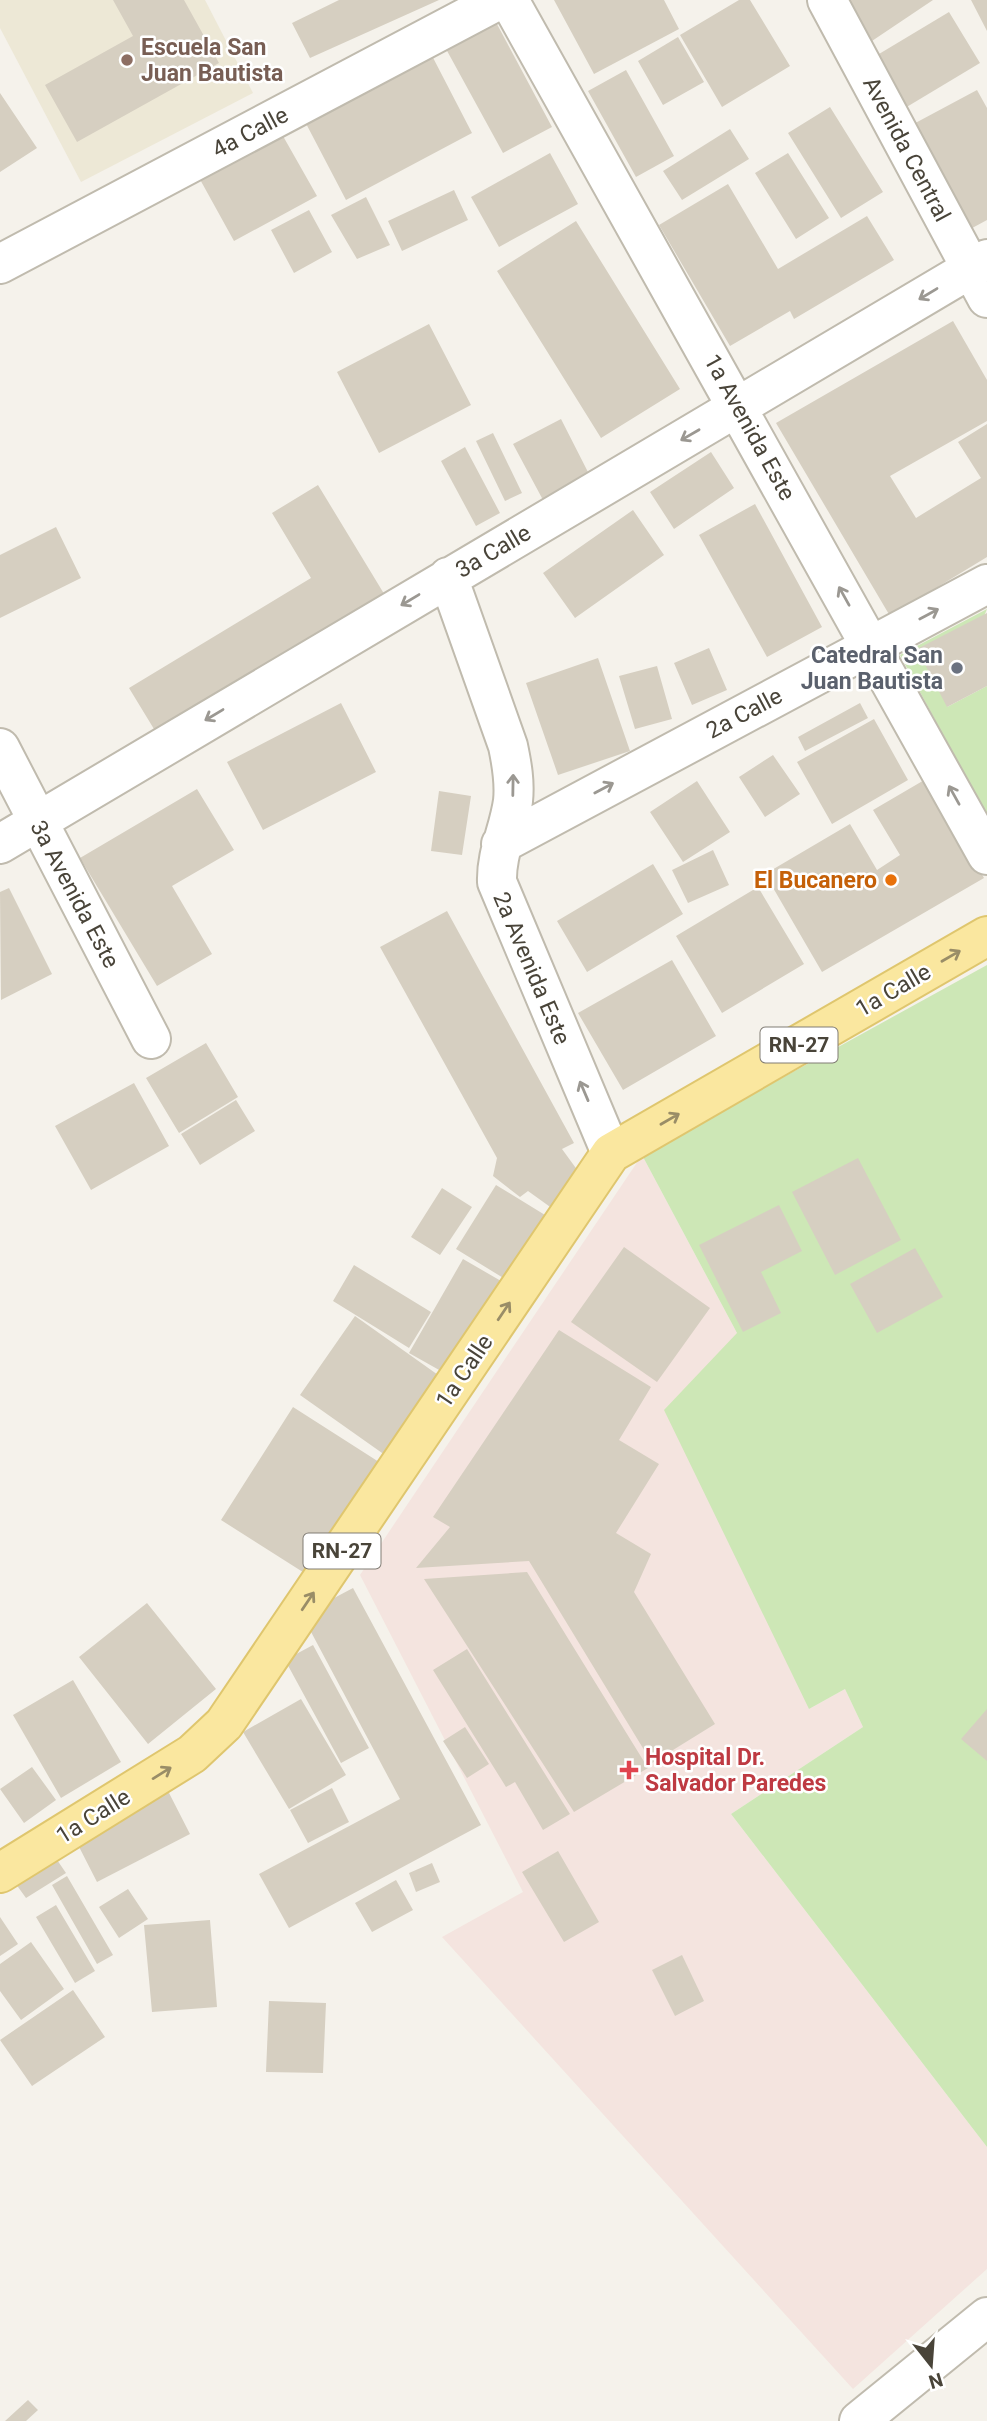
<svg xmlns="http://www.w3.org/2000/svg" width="987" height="2421" font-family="Roboto,sans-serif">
<rect width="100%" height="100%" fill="#f5f2eb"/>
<path fill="#ede8d6" d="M0,0H205L253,93L81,182L0,28Z"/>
<path fill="#f4e4df" d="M642,1155L737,1333L809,1709L845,1689L863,1727L731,1814L987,2147V2269L853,2389L442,1937L523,1892L360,1575Z"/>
<path fill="#cde7b6" d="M987,609L947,707L987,686V816L900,655Z
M987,965V2147L731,1814L863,1727L845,1689L809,1709L664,1410L737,1333L642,1155Z"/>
<path fill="#d6cfc1" d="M113,0H184L219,63L77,142L45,85L133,36Z
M339,0H439L310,58L292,23Z
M554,0H664L679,29L594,74Z
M739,0H750L790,66L722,107L680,35Z
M831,0H933L863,47Z
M971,0H987V31Z
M490,11L552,127L503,153L440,38Z
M949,12L980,63L890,117L859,66Z
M678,37L704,82L663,105L638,61Z
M428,48L472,133L346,200L301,114Z
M626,70L674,156L636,177L588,91Z
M977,90L987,108V220L963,233L906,128Z
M0,93L37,148L0,172Z
M830,107L883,192L841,218L788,133Z
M279,129L317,196L234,241L197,174Z
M730,129L749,159L682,200L663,171Z
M550,153L578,204L499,247L471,197Z
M788,153L829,218L796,239L755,173Z
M728,184L778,269L867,216L894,260L794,319L790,311L730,346L659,225Z
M454,190L468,220L402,251L388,221Z
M366,197L390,245L357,259L331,215Z
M309,210L332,252L294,273L271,230Z
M576,221L680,389L601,438L497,271Z
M953,321L987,380V421L890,476L916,518L981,478L958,442L987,424V557L890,616L776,423Z
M429,324L471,405L379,453L337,372Z
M561,419L590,476L543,500L513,444Z
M493,433L522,493L505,501L476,441Z
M465,447L500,513L476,526L441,461Z
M711,452L734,488L674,529L650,492Z
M318,485L386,597L157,734L129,688L311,578L272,513Z
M755,504L822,627L767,657L699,535Z
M633,510L664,555L575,618L543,573Z
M56,527L81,578L0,618V555Z
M987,613V686L947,707L917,649Z
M709,648L727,690L692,705L674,663Z
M598,658L630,751L558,775L526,683Z
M657,666L672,719L635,729L619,676Z
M341,703L376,772L263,830L227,762Z
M860,703L868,718L805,751L798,737Z
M874,719L908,780L832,824L797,762Z
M773,755L800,794L765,817L739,777Z
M926,779L984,878L822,972L765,874L850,824L877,870L900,855L873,810Z
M697,781L730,832L683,862L650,812Z
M197,789L234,850L172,886L212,954L157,986L80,858Z
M439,791L471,796L462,855L431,851Z
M713,850L729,885L688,903L672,870Z
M653,864L683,914L587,972L557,921Z
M758,887L804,964L722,1013L676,936Z
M9,888L52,974L1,1000L0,892Z
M447,911L574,1143L562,1149L578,1171L553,1209L528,1191L520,1197L493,1176L497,1158L380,947Z
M672,960L716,1036L623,1090L578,1013Z
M206,1043L238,1097L179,1133L146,1078Z
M134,1083L169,1146L91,1190L55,1126Z
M236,1100L255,1131L200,1165L181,1134Z
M858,1158L901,1240L835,1275L792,1192Z
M496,1185L545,1215L505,1279L456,1249Z
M442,1188L472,1207L440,1255L411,1237Z
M779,1205L802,1251L761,1272L781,1313L743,1332L699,1245Z
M624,1247L710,1308L657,1382L571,1322Z
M915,1248L943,1297L877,1333L850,1284Z
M463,1259L501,1281L448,1375L409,1353Z
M354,1265L431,1312L409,1348L333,1301Z
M355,1316L448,1382L392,1460L300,1395Z
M559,1330L651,1387L619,1440L659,1464L616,1533L651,1554L634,1592L715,1724L652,1763L529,1561L416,1568L450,1527L433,1517Z
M293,1407L379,1462L306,1574L221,1520Z
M527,1572L648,1768L574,1812L424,1579Z
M353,1588L481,1825L289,1928L259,1874L400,1799L302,1615Z
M147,1603L216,1689L148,1744L79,1657Z
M313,1645L369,1748L341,1763L285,1660Z
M467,1649L570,1814L543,1830L515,1782L506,1787L433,1670Z
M73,1680L121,1762L61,1798L13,1715Z
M301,1699L346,1775L289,1809L243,1732Z
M987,1709V1761L961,1739Z
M465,1727L489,1764L467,1778L443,1741Z
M32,1767L56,1800L24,1823L0,1789Z
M332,1788L349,1822L308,1843L290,1810Z
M168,1791L190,1834L97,1882L75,1839Z
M558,1851L599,1922L564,1942L522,1872Z
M53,1854L66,1873L26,1898L13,1880Z
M432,1863L440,1882L416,1892L409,1873Z
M67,1876L113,1955L97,1964L52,1885Z
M396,1880L413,1910L372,1932L355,1903Z
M128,1889L148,1919L119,1938L99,1907Z
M56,1905L95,1971L75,1983L36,1917Z
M0,1917L18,1944L0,1956Z
M210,1920L217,2007L152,2012L144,1925Z
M31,1942L64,1989L21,2020L0,1991V1964Z
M682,1955L704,2001L675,2016L652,1970Z
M73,1990L105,2037L32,2086L0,2040Z
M269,2001L326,2003L323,2073L266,2072Z
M28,2400L38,2410L26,2421H5Z"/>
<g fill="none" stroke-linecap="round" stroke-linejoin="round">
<defs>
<path id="minor" d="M509,0L987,855
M827,0L987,298
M0,264L499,0
M448,577L508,746C512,765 515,782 513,801C509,830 496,853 497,882L611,1153
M0,748L151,1039
M0,844L987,259
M501,844L987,584
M859,2421L987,2317"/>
<path id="major" d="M0,1873L192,1754L224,1724L611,1153L987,936"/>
</defs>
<use href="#minor" stroke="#c0bbae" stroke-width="42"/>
<use href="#major" stroke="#dfc66e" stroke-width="42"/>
<use href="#minor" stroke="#fff" stroke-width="38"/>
<use href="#major" stroke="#fae79f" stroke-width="38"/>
</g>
<defs><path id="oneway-shaft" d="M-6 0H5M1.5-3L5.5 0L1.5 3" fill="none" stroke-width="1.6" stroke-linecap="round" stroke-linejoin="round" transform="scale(1.75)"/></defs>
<g stroke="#9b9892">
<use href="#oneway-shaft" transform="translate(928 294) rotate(149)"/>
<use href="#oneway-shaft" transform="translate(690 435) rotate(150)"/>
<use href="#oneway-shaft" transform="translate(844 596) rotate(-119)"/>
<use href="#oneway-shaft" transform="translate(410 600) rotate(149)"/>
<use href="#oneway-shaft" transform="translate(929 614) rotate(-28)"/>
<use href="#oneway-shaft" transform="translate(214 715) rotate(149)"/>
<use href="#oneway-shaft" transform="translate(513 785) rotate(-89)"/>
<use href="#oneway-shaft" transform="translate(604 788) rotate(-28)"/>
<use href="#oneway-shaft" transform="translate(954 795) rotate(-119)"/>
<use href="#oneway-shaft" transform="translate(584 1091) rotate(-113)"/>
</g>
<g stroke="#998d67">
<use href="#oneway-shaft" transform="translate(951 956) rotate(-30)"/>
<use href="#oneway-shaft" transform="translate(670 1119) rotate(-30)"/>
<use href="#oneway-shaft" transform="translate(504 1311) rotate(-56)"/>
<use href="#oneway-shaft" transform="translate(308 1601) rotate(-56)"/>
<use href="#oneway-shaft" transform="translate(162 1773) rotate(-32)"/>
</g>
<circle fill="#8d6e63" stroke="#fff" stroke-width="2.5" cx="127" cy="60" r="7"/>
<circle fill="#6b7280" stroke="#fff" stroke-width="2.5" cx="957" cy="668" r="7"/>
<circle fill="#e8710a" stroke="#fff" stroke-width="2.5" cx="891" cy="880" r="7"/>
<path fill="#e0444e" stroke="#fff" stroke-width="2.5" d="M625.5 1759.5h7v7h7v7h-7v7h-7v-7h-7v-7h7z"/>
<g text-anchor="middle" stroke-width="5" stroke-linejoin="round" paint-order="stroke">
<g fill="#fff" stroke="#807c74" stroke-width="2">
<rect x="760.5" y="1027.5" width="77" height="35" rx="5"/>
<rect x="303.5" y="1533.5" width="77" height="35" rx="5"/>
</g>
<g font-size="21" font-weight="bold" fill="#494439">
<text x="799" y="1052">RN-27</text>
<text x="342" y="1558">RN-27</text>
</g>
<g font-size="23" font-weight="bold" fill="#785e54" stroke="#fff" text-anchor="start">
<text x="141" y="55">Escuela San<tspan x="141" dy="26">Juan Bautista</tspan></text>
</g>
<g font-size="23" fill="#494439" stroke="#fff">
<text transform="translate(250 132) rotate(-28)" y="8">4a Calle</text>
<text transform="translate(907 149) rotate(62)" y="8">Avenida Central</text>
<text transform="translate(750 427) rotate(61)" y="8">1a Avenida Este</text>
<text transform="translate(493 551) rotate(-30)" y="8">3a Calle</text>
<text transform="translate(744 713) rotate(-28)" y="8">2a Calle</text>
<text transform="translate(75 894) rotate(62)" y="8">3a Avenida Este</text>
<text transform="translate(532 968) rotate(67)" y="8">2a Avenida Este</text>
<text transform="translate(893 990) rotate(-30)" y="8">1a Calle</text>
<text transform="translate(464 1371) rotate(-56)" y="8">1a Calle</text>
<text transform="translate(93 1816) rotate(-32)" y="8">1a Calle</text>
</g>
<g font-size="23" font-weight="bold" fill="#5b616d" stroke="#fff" text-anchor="end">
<text x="943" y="663">Catedral San<tspan x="943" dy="26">Juan Bautista</tspan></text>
</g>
<g font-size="23" font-weight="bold" fill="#c56008" stroke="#fff" text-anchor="end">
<text x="877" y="888">El Bucanero</text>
</g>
<g font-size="23" font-weight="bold" fill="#be3a42" stroke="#fff" text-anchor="start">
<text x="645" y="1765">Hospital Dr.<tspan x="645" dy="26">Salvador Paredes</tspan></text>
</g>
</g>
<g transform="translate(931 2365) rotate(163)" stroke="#ffffff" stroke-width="5" paint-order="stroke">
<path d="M0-5L12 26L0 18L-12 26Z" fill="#494439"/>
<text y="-10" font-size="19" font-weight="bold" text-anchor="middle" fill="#494439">N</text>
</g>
</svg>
